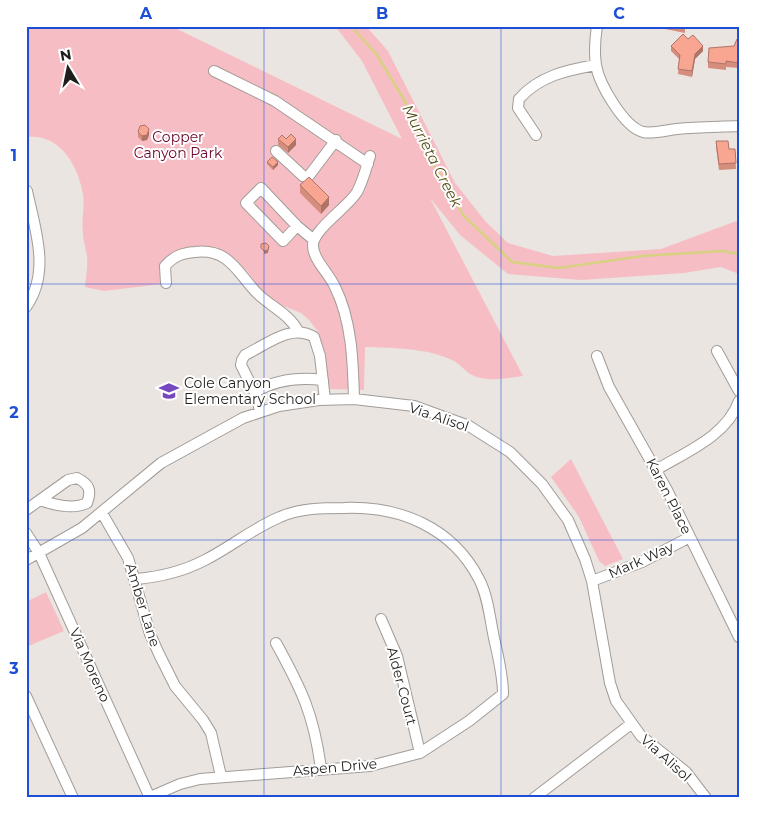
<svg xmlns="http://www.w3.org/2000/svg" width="765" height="824" font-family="Montserrat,sans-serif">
<rect width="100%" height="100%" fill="#ebe5e1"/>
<path fill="#f7bdc5" d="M26,26H171L402,139L362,61L335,26H366L388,51L455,183L486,222L508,243L553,256L661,249L739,220V274L721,267L684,273L581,280L508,274L460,235L430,198L523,376C508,378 485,383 470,374C464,370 459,363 452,360C427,348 393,348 365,347L364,390L328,389L319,333L309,320L301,313L281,305L261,291L247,271L212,247C180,249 161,244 162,284L104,291L85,287C86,277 88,266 87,256C86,248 83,241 83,233C81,220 85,207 83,194C78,165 60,133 26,137Z
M571,459L623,559L605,566L599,561L579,517L551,477Z
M46,592L64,631L26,647V602Z"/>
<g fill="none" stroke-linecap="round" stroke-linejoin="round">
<path stroke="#d7d281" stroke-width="2.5" d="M351,26L377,55L406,103L432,161L463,215L512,262L559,268L642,256L723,251L739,254"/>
<defs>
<path id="minor" d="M597,26C595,39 594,52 596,65C599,84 624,127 643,132C653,134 667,130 677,129C698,127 718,127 739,126
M214,71L275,101L368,164
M536,135L518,108L519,99C539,76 567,70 596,65
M276,151L303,176L308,177L336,140
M297,226L283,241L246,203L261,188L297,226L314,240
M166,283L165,266C174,256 182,253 195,252C231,248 238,275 259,295C272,307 290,315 298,331
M26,307C51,272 35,229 27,191
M717,351L739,391
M597,356L609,387L667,490L739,637
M255,392C275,380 299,377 323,380
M354,399C353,362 352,321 335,287C329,273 312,259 313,244C315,228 348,207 357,192C363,181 366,168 370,156
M260,412L257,397L241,365L242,360L245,355C266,345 291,323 314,337L320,356L325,400
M656,470C685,452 726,437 739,401
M26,510L68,480L77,478C89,484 92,490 87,503C73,510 54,505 40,500
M102,513L128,558L150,634L159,654L175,686L203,720L211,733L221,776
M26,533L39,553L150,798
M26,560L82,528L161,463L243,418L279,406L319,400L354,399L414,406L469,426L510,452L542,484L568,520L585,559L592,581L610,683L616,701L641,736L686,772L706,798
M136,579C159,577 184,571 205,560C231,547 253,528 280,517C300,508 323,508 344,508C400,506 452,527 479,579C488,596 490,619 494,638C498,656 503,675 503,694L469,721L420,753L370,766L200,779L180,784L150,797
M592,581L642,562L690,537
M381,619L397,656L420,753
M276,643C302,690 314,715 321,769
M26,696L73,798
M534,798L631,724"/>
</defs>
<use href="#minor" stroke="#a19c98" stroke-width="12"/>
<use href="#minor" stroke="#fff" stroke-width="10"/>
</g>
<path fill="#d58e7e" d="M665,26H684L685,27V33L665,29Z
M688,39L703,51L695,59L692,77L678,74L679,59L671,51V46Z
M739,39V68L726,67V70L708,68V62L734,46Z
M138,132L149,135L147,140L142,141L138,137Z
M278,139H286L296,145L288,153L278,145Z
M716,141L729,149H735L736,169L719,170L716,147Z
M267,162L278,165L273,170L267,164Z
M300,185L329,205L321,214L300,193Z"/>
<path fill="#ae7466" d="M703,46V51L695,59L692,77V71L695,54Z
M149,129V135L147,140L142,141V136Z
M296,139V145L288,153V147Z
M278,162V165L273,170V167Z
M329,197V205L321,214V206Z
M269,246L268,253L264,254V251Z"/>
<path fill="#f8a592" stroke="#ae7466" d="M683,34L688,39L693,35L703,46L695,54L692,71L678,69L680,55L671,46Z
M737,39H739V63L726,61V64L708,62L709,48L734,46Z
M145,125L149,129L147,135L142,136L138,132L140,126Z
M291,134L296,139L288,147L278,139L282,135L286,139Z
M716,141H728L729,149H735L736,163L719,164Z
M272,157L278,162L273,167L267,162Z
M309,177L329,197L321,206L300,185Z
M266,243L269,246L268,250L264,251L261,248V244Z"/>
<path fill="none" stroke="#1d4ed8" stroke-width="1" stroke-opacity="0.55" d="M264,26V798M501,26V798M26,284H739M26,540H739"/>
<defs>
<symbol id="school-bare" viewBox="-9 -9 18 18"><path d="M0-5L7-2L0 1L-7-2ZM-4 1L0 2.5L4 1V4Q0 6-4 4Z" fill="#7648c0" stroke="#fff" stroke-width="2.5" paint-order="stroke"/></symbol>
</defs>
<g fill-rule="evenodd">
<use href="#school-bare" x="155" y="377" width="28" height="28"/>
</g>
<g text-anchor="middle" stroke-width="4" stroke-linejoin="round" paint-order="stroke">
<g font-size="14" fill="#6c0329" stroke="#fff">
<text x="178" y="142">Copper<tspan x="178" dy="16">Canyon Park</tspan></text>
</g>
<g font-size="14" fill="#201e1c" stroke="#fff" text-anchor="start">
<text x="184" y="388">Cole Canyon<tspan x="184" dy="16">Elementary School</tspan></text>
</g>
<g font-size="14" fill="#201e1c" stroke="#fff">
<text transform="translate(439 417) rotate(19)" y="5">Via Alisol</text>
<text transform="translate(669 496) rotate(63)" y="5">Karen Place</text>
<text transform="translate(641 560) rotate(-24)" y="5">Mark Way</text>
<text transform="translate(143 605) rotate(73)" y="5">Amber Lane</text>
<text transform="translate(90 665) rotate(66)" y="5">Via Moreno</text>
<text transform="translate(402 686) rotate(75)" y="5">Alder Court</text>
<text transform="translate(666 758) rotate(42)" y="5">Via Alisol</text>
<text transform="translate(335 767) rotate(-5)" y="5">Aspen Drive</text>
</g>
<g font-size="15" font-style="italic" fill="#545013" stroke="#fff">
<text transform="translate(432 156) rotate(63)" y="5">Murrieta Creek</text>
</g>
</g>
<rect width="765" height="824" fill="none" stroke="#ffffff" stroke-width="55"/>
<g transform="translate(68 68) rotate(350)" stroke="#ffffff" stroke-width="4" paint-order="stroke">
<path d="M0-4L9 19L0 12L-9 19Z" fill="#201e1c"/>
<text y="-8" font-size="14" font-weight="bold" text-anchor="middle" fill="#201e1c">N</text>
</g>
<rect x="28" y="28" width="710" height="768" fill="none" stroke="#1d4ed8" stroke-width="2"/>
<g font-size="16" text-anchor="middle" font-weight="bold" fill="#1d4ed8">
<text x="146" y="19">A</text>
<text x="382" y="19">B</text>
<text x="619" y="19">C</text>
<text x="14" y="161">1</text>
<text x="14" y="418">2</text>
<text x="14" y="674">3</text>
</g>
</svg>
